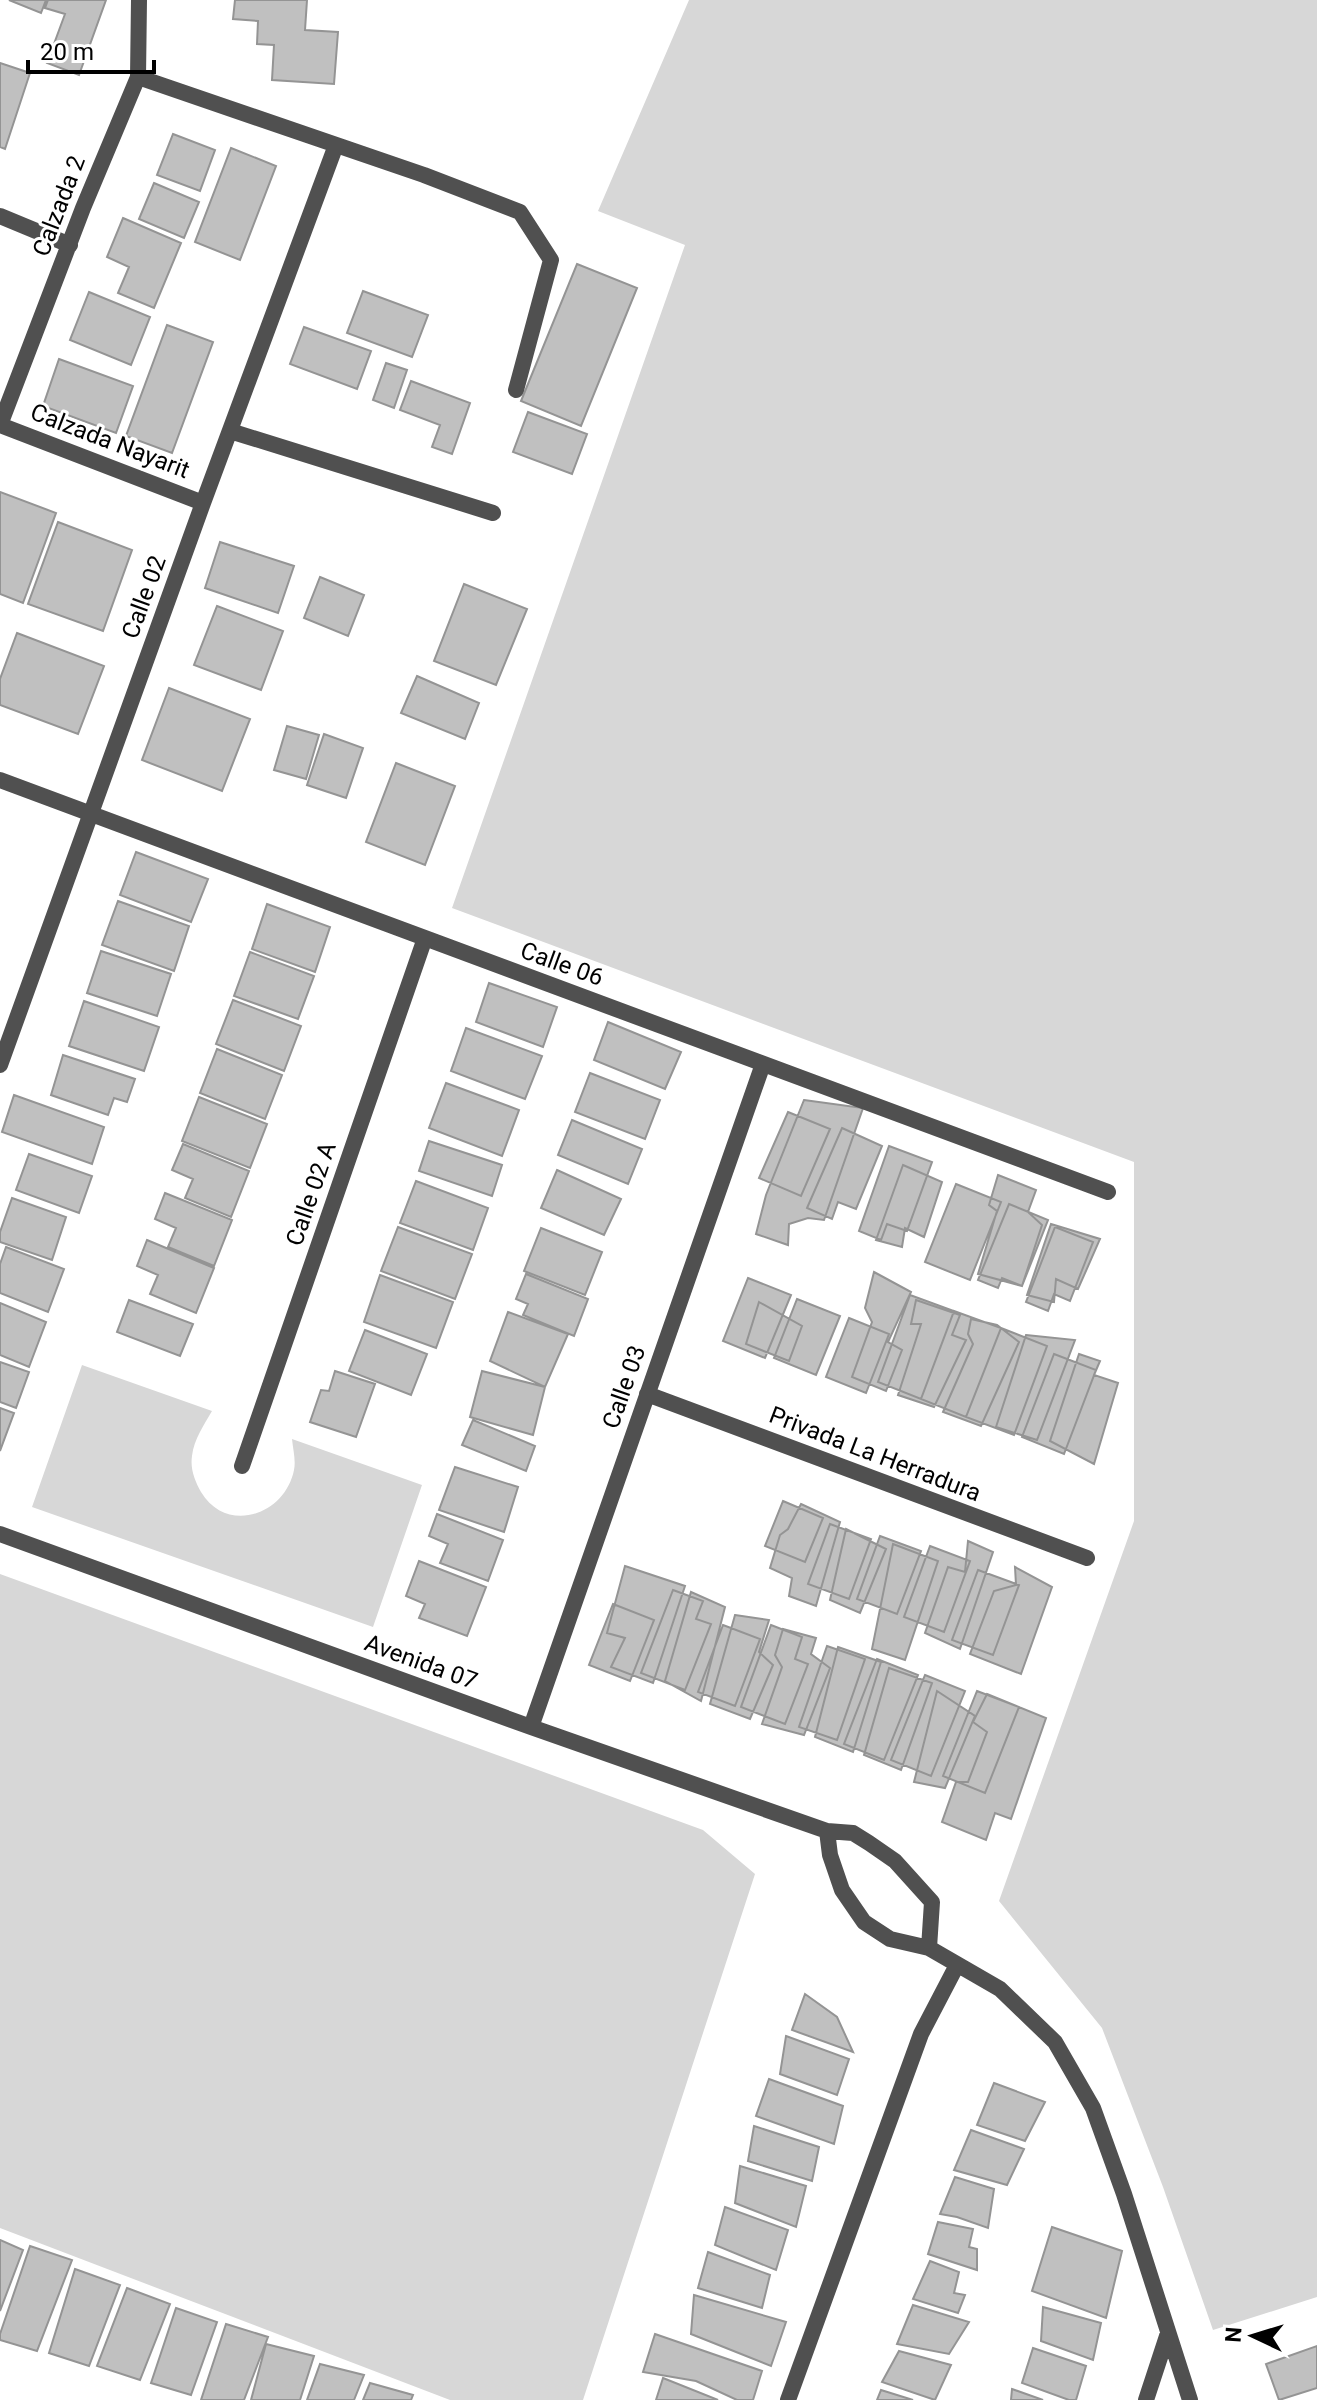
<svg xmlns="http://www.w3.org/2000/svg" width="1317" height="2400" font-family="Roboto,sans-serif">
<rect width="100%" height="100%" fill="#fff"/>
<path fill="#d7d7d7" d="M689,0H1317V2297L1213,2330L1163,2187L1102,2028L999,1901L1134,1521V1162L452,908L685,245L598,211Z
M82,1365L212,1411C204,1425 194,1439 192,1456C190,1469 195,1481 201,1492C227,1535 285,1515 294,1470C296,1461 293,1449 292,1439L422,1485L373,1627L32,1507Z
M0,1574L703,1830L755,1874L583,2400H450L0,2228Z"/>
<path fill="#c0c0c0" stroke="#949494" stroke-width="2" d="M9,0H46L41,13Z
M48,0H106L79,75L47,63L65,14L45,8Z
M235,0H307L305,30L338,32L334,84L272,80L274,45L257,44L258,21L233,19Z
M0,63L30,73L5,149L0,147Z
M173,134L215,150L200,191L157,175Z
M231,148L276,166L240,260L195,242Z
M154,183L199,202L184,238L139,219Z
M123,218L181,243L154,308L118,293L129,267L107,257Z
M577,264L637,288L581,426L521,401Z
M363,291L428,315L412,357L347,333Z
M89,292L150,317L131,365L70,340Z
M167,325L213,342L172,453L126,436Z
M304,327L371,351L357,389L290,364Z
M59,359L133,386L116,433L43,406Z
M386,363L407,370L394,408L373,400Z
M411,381L470,403L452,454L432,447L440,425L400,410Z
M528,412L587,434L572,474L513,452Z
M0,492L56,513L23,603L0,594Z
M58,522L132,550L103,631L28,604Z
M220,542L294,566L278,613L205,588Z
M320,577L364,595L348,636L304,618Z
M464,584L527,609L496,685L434,661Z
M217,606L283,631L261,690L194,665Z
M17,633L104,666L78,734L0,705V679Z
M417,676L479,703L465,739L401,713Z
M169,688L250,719L222,791L142,760Z
M287,726L319,735L306,779L274,770Z
M324,734L363,748L346,798L307,785Z
M396,763L455,786L425,865L366,842Z
M136,852L208,879L191,922L120,895Z
M118,901L189,926L174,971L102,945Z
M267,904L330,927L315,972L252,949Z
M101,951L171,974L157,1016L87,993Z
M250,952L314,976L298,1019L234,996Z
M489,983L557,1007L543,1047L476,1022Z
M233,1000L301,1026L284,1071L216,1044Z
M84,1001L159,1027L144,1071L69,1046Z
M608,1022L681,1052L665,1089L594,1060Z
M466,1028L542,1056L525,1099L451,1071Z
M217,1049L282,1075L265,1119L200,1093Z
M63,1055L135,1079L127,1102L114,1098L108,1115L51,1095Z
M590,1073L660,1100L645,1139L575,1112Z
M446,1083L519,1110L502,1156L429,1128Z
M14,1095L104,1127L92,1164L2,1132Z
M199,1097L267,1124L250,1168L182,1141Z
M804,1100L863,1108L824,1220L808,1218L789,1224L788,1245L756,1234L766,1195Z
M788,1112L830,1129L801,1196L759,1178Z
M572,1120L642,1149L628,1184L558,1155Z
M842,1128L882,1146L856,1209L838,1202L832,1219L807,1208Z
M429,1141L502,1165L492,1196L419,1171Z
M183,1144L249,1171L231,1217L185,1198L193,1179L172,1170Z
M889,1146L932,1162L907,1231L887,1224L881,1240L859,1231Z
M29,1154L92,1176L79,1213L16,1190Z
M903,1165L942,1182L924,1237L905,1228L902,1247L876,1240Z
M557,1170L621,1199L604,1235L541,1208Z
M998,1175L1036,1190L1028,1212L1042,1225L1022,1286L978,1274L997,1211L989,1205Z
M416,1181L488,1208L473,1250L400,1223Z
M956,1184L1001,1202L970,1280L925,1262Z
M165,1193L232,1220L214,1266L168,1247L176,1228L155,1219Z
M12,1198L66,1217L52,1260L0,1242V1232Z
M1009,1204L1048,1220L1022,1286L1002,1278L998,1288L978,1280Z
M1051,1224L1100,1239L1078,1289L1056,1279L1054,1302L1027,1295Z
M398,1227L472,1254L455,1299L381,1271Z
M1055,1227L1093,1242L1070,1301L1054,1294L1048,1311L1026,1302Z
M541,1228L602,1252L585,1295L524,1271Z
M147,1240L214,1268L196,1313L150,1294L158,1275L137,1266Z
M6,1247L64,1269L48,1312L0,1293V1264Z
M874,1272L911,1292L888,1342L902,1350L886,1391L852,1377L872,1322L865,1308Z
M526,1274L588,1299L574,1336L523,1315L528,1304L516,1299Z
M380,1275L453,1302L436,1348L364,1322Z
M748,1278L791,1295L765,1358L723,1341Z
M910,1295L954,1311L921,1399L878,1382Z
M797,1299L840,1316L816,1375L774,1358Z
M129,1300L193,1324L180,1356L117,1332Z
M916,1300L960,1315L952,1335L966,1340L934,1407L898,1395L921,1324H911Z
M759,1302L802,1326L789,1361L746,1344Z
M0,1303L46,1322L29,1367L0,1355Z
M954,1311L1001,1328L966,1417L921,1399Z
M508,1312L568,1334L545,1387L490,1361Z
M849,1318L889,1334L866,1393L826,1377Z
M971,1319L997,1325L1019,1342L981,1426L943,1412L973,1344L968,1334Z
M1001,1328L1047,1346L1014,1435L966,1417Z
M365,1330L427,1354L411,1395L349,1371Z
M1026,1335L1075,1340L1037,1440L996,1427Z
M1054,1354L1096,1370L1064,1454L1022,1437Z
M1079,1354L1100,1361L1094,1375L1118,1383L1094,1464L1050,1441Z
M0,1362L29,1372L16,1408L0,1402Z
M335,1371L375,1384L356,1437L310,1422L321,1390L329,1391Z
M482,1371L545,1387L533,1435L470,1417Z
M0,1408L14,1413L0,1451Z
M473,1420L535,1446L526,1471L462,1445Z
M455,1467L518,1487L504,1532L439,1510Z
M783,1501L823,1518L805,1562L765,1546Z
M801,1504L840,1522L816,1606L789,1596L792,1578L770,1568L780,1535L788,1529Z
M437,1514L503,1540L488,1581L440,1563L448,1544L429,1536Z
M830,1524L871,1539L849,1599L808,1584Z
M846,1529L886,1549L860,1613L830,1600Z
M880,1536L921,1551L897,1614L857,1599Z
M968,1541L993,1552L960,1649L925,1633L948,1567L965,1572Z
M893,1544L938,1561L905,1660L872,1649Z
M930,1546L970,1561L944,1632L904,1617Z
M419,1561L486,1587L467,1636L419,1618L425,1604L406,1596Z
M625,1566L685,1586L653,1683L611,1667L625,1638L607,1633Z
M1015,1567L1052,1587L1021,1674L970,1654L994,1591L1016,1585Z
M978,1570L1019,1585L993,1655L952,1640Z
M673,1590L703,1601L696,1619L711,1624L685,1690L641,1673Z
M691,1592L725,1607L701,1701L665,1681Z
M613,1604L654,1620L630,1681L589,1665Z
M735,1615L769,1620L759,1652L773,1665L750,1719L710,1704Z
M723,1625L760,1639L735,1706L698,1692Z
M771,1625L802,1637L795,1659L808,1664L785,1724L741,1707Z
M783,1629L816,1638L811,1654L830,1668L804,1735L762,1724L782,1667L775,1655Z
M827,1646L865,1659L837,1740L799,1727Z
M838,1647L881,1662L853,1752L815,1737Z
M877,1659L918,1675L884,1760L844,1744Z
M889,1668L932,1683L901,1770L864,1755Z
M925,1675L965,1691L931,1776L891,1760Z
M937,1691L975,1716L945,1788L914,1782Z
M977,1691L1019,1707L985,1793L943,1776Z
M987,1694L1046,1718L1011,1819L995,1813L986,1840L942,1822L956,1782H968L987,1732L973,1722Z
M805,1994L837,2017L853,2052L792,2030Z
M786,2036L849,2059L837,2095L780,2074Z
M769,2079L843,2106L834,2144L756,2116Z
M994,2083L1045,2102L1025,2141L977,2125Z
M754,2126L819,2147L812,2181L748,2161Z
M971,2130L1024,2149L1007,2185L954,2170Z
M740,2166L806,2186L796,2227L735,2203Z
M955,2177L994,2189L988,2228L957,2217L940,2214Z
M725,2207L788,2230L776,2270L715,2245Z
M938,2222L973,2229L969,2247L977,2249V2270L928,2254Z
M1052,2227L1122,2251L1106,2318L1032,2291Z
M0,2240L23,2250L0,2311Z
M30,2246L72,2260L37,2351L0,2340V2334Z
M708,2252L770,2275L762,2308L698,2288Z
M930,2261L959,2272L954,2293L965,2295L958,2313L913,2299Z
M75,2269L120,2285L89,2366L49,2353Z
M127,2288L170,2304L140,2380L97,2366Z
M694,2295L786,2322L771,2366L691,2334Z
M913,2305L969,2322L949,2354L897,2344Z
M1043,2307L1101,2323L1093,2360L1041,2341Z
M176,2308L217,2322L191,2395L151,2383Z
M226,2324L268,2337L244,2400H201Z
M655,2334L762,2371L753,2400H737L696,2381L643,2372Z
M266,2344L314,2356L300,2400H251Z
M1317,2346V2388L1279,2400L1266,2364Z
M1033,2348L1086,2366L1076,2400H1069L1022,2383Z
M899,2351L951,2365L935,2400L882,2382Z
M320,2364L364,2375L354,2400H307Z
M663,2378L718,2400H656Z
M370,2383L413,2395L411,2400H363Z
M1012,2389L1043,2400H1011Z
M881,2390L913,2400H877Z"/>
<g fill="none" stroke-linecap="round" stroke-linejoin="round">
<path stroke="#505050" stroke-width="16" d="M139,0L138,77L83,208L0,425L203,503
M138,77L424,175L520,212L551,260L516,390
M0,216L70,245
M230,431L493,513
M0,780L1108,1192
M0,1065L203,503L336,145
M647,1394L1087,1558
M242,1466L425,938
M0,1534L531,1727L827,1831L853,1833L869,1843L895,1861L932,1902L929,1948
M531,1727L763,1064
M827,1831L830,1855L842,1890L864,1922L890,1939L929,1948L1000,1989L1055,2042L1093,2108L1124,2194L1190,2400
M788,2400L921,2034L957,1965
M1146,2400L1168,2333"/>
</g>
<g text-anchor="middle" stroke-width="6" stroke-linejoin="round" paint-order="stroke">
<g font-size="24" fill="#000" stroke="#fff">
<text transform="translate(59 206) rotate(-69)" y="8">Calzada 2</text>
<text transform="translate(110 441) rotate(21)" y="8">Calzada Nayarit</text>
<text transform="translate(144 597) rotate(-70)" y="8">Calle 02</text>
<text transform="translate(562 964) rotate(20)" y="8">Calle 06</text>
<text transform="translate(311 1194) rotate(-71)" y="8">Calle 02 A</text>
<text transform="translate(624 1387) rotate(-71)" y="8">Calle 03</text>
<text transform="translate(875 1454) rotate(21)" y="8">Privada La Herradura</text>
<text transform="translate(421 1662) rotate(20)" y="8">Avenida 07</text>
</g>
</g>
<g transform="translate(1253 2336) rotate(274)" stroke="#ffffff" stroke-width="6" paint-order="stroke">
<path d="M0-6L14 30L0 20L-14 30Z" fill="#000000"/>
<text y="-12" font-size="22" font-weight="bold" text-anchor="middle" fill="#000000">N</text>
</g>
<path d="M28 60v12h126v-12" fill="none" stroke="#000000" stroke-width="4"/>
<text x="40" y="60" font-size="24" fill="#000000" stroke="#ffffff" stroke-width="6" paint-order="stroke">20 m</text>
</svg>
